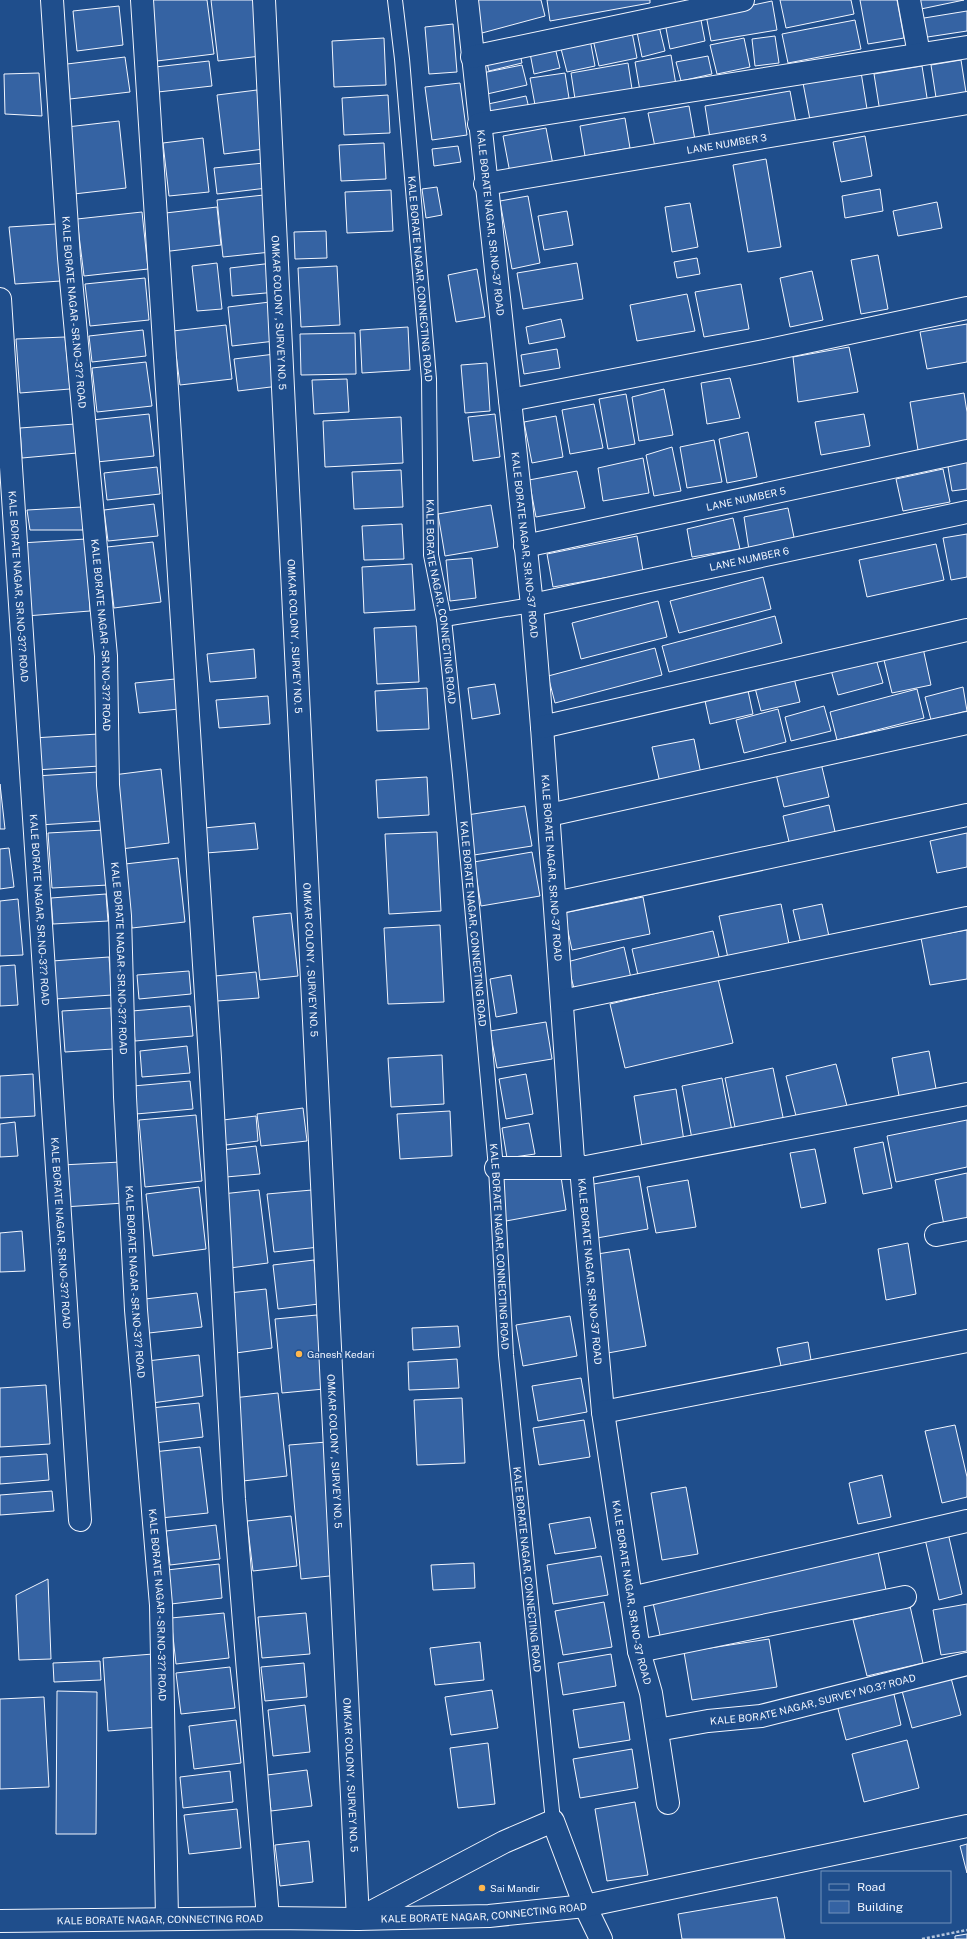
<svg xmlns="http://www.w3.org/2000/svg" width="967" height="1939" font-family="'Public Sans',sans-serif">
<rect width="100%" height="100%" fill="#1f4e8c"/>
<path fill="#3563a3" stroke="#f2f6ff" d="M149,0H207L214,54L157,61Z
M211,0H255L261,56L218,61Z
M474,0H541L545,16L482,33Z
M547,0H650V3L550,21Z
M780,0H851L854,14L786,28Z
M860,0H897L904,38L868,44Z
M919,0H964L921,9Z
M772,1L777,30L711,41L706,15Z
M119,6L123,45L77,51L73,11Z
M967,11V31L921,38L918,19Z
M700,15L705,41L670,49L665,23Z
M855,20L861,49L788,63L782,34Z
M658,22L665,51L642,57L636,27Z
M453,24L457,72L429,74L425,27Z
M631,27L637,58L599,66L592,35Z
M589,34L595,66L567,72L559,41Z
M775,36L779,63L755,66L752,39Z
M384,38L386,85L334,87L332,41Z
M744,38L750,67L717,74L710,45Z
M554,43L560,68L534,74L529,48Z
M519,49L522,63L489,71L485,55Z
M671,55L676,85L640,91L635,62Z
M708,56L712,74L681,81L676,62Z
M125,57L130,92L70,99L67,64Z
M961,60L967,99L937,104L931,65Z
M209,61L212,86L158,92L155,67Z
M628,63L632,89L575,99L571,73Z
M522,65L527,85L487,94L482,73Z
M922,66L928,104L880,112L874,74Z
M861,72L868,115L811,125L803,83Z
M39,73L42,116L5,114L4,74Z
M565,73L569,98L535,105L530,78Z
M460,83L467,135L432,140L425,87Z
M257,90L264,149L224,154L217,95Z
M790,91L796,123L710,138L705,106Z
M388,95L390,133L344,135L342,98Z
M526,96L529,108L490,116L488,104Z
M689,106L695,140L655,147L648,113Z
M625,118L630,148L585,156L580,126Z
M119,121L126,188L74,194L67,127Z
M546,128L553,165L510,173L503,136Z
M865,136L872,176L841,182L833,142Z
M203,138L209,192L169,196L163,143Z
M384,143L386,179L341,181L339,145Z
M458,146L461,162L434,166L432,149Z
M766,159L781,247L748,252L733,165Z
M264,163L267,188L217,194L214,168Z
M437,187L442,215L426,218L422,189Z
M880,189L883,211L845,218L842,196Z
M391,190L393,231L347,233L345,192Z
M264,195L271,252L223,257L217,200Z
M528,196L540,263L512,269L500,201Z
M937,202L942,228L898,236L893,211Z
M690,203L698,247L672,252L665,207Z
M217,207L221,245L162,252L157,214Z
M567,211L573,245L544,250L538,216Z
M142,212L148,269L84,276L77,219Z
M56,224L61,281L15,284L9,227Z
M326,231L327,258L295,259L294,232Z
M878,255L888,309L861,314L851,260Z
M697,258L700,274L677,278L674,262Z
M217,263L222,309L197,311L192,266Z
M273,263L277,292L232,296L230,268Z
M577,263L583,299L523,309L517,273Z
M337,266L340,325L301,327L298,268Z
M477,269L485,317L456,322L448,275Z
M812,271L823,320L790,327L780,278Z
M145,278L149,320L90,326L85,284Z
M741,284L749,329L704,337L695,292Z
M687,294L695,331L637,341L630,305Z
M270,302L275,341L232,346L228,307Z
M561,319L565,337L529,344L526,327Z
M967,324V362L927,369L920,332Z
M226,325L232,379L180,385L173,331Z
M408,327L410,370L362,373L360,330Z
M143,330L146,356L92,362L89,336Z
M355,333L356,374L301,375L300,334Z
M65,337L70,389L20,393L16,339Z
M849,347L858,392L798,402L793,357Z
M557,349L560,368L524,374L521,355Z
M275,354L279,386L238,391L234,359Z
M146,362L152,406L97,412L92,368Z
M487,363L490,411L465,413L461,365Z
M730,378L740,418L707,424L701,383Z
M347,379L349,412L314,414L312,380Z
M664,389L673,435L639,441L632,397Z
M964,393L967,412V441L918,450L910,402Z
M626,394L635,444L608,449L599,399Z
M594,404L603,448L570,454L562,410Z
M149,414L154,456L97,462L92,420Z
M495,414L500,457L473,461L468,417Z
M864,414L870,446L821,455L815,422Z
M556,416L563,457L532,463L524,422Z
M401,417L403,463L325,467L323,421Z
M75,424L77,453L22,458L20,428Z
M748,432L757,477L727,483L719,439Z
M714,440L722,482L687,488L680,447Z
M672,447L681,491L654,496L646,455Z
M643,458L649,493L603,501L598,468Z
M967,461V489L952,491L948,467Z
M157,467L160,494L107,500L104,473Z
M943,469L950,502L903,511L896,479Z
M401,470L403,507L354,509L352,472Z
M577,471L585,508L536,517L529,480Z
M154,504L158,536L108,541L104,510Z
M491,505L498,547L445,556L438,514Z
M82,507L83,530H30L27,510Z
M788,508L795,542L749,550L744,517Z
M733,518L740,549L692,557L687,529Z
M402,524L404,559L364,560L362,526Z
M967,534V577L951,580L943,538Z
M637,536L643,571L553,587L547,554Z
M86,539L90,611L26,616L21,543Z
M153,542L161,602L114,608L107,547Z
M936,544L944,580L867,597L859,560Z
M472,558L476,598L450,601L446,560Z
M412,564L415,610L364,613L362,567Z
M763,577L771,609L679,633L670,601Z
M658,601L667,637L581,659L572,623Z
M775,616L782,643L669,672L662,646Z
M416,626L419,682L377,684L374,628Z
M655,648L662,675L555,703L548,676Z
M923,648L931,685L892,693L883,656Z
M254,649L256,678L210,682L207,654Z
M876,659L883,683L838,695L831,670Z
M793,674L800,702L761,711L754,684Z
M175,679L179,709L139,713L135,683Z
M495,684L500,714L472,719L468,688Z
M747,686L753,714L710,724L704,696Z
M963,687L967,711L931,720L925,697Z
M427,688L429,729L377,731L375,691Z
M917,689L924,718L837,740L830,712Z
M268,696L270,724L219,728L216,700Z
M824,706L831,731L791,741L785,717Z
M778,709L786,742L744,753L736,720Z
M98,734L100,766L35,770L33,738Z
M694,739L701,774L660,783L652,747Z
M821,763L829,797L784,807L776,774Z
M161,769L169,843L121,849L113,775Z
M98,772L102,821L39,825L36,776Z
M427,777L429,815L378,818L376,780Z
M0,784L5,829H0Z
M829,805L836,836L790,846L783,816Z
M525,806L532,846L474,855L467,815Z
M255,823L258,849L206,853L204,828Z
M104,830L108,885L52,888L48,833Z
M437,832L441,911L389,914L385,834Z
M967,833V867L937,873L930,841Z
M9,848L14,887L0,889V849Z
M532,852L540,896L481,906L474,862Z
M178,858L185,922L132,928L125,864Z
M106,894L108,921L53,924L51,898Z
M643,897L650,934L572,950L564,913Z
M18,899L23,955L0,956V901Z
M781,904L789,944L728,958L719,916Z
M822,904L830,941L802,948L793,910Z
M291,913L298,976L260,980L253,917Z
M440,925L444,1002L388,1004L384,928Z
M967,930V979L930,985L921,938Z
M713,931L721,965L640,984L632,949Z
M624,947L631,978L575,992L567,962Z
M109,957L112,995L55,999L52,961Z
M15,965L18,1005L0,1006V966Z
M189,971L191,994L139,999L137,975Z
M256,972L259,998L217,1001L215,976Z
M511,975L517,1013L496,1017L490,979Z
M718,979L733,1043L625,1068L610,1004Z
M190,1006L193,1036L135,1041L132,1011Z
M111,1008L113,1049L65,1052L62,1011Z
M546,1022L552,1059L497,1068L490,1031Z
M187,1046L190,1073L142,1077L140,1051Z
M929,1051L937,1094L900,1101L892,1058Z
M442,1055L444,1104L391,1107L388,1058Z
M836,1064L847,1106L797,1120L786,1076Z
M773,1068L784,1122L736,1132L725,1078Z
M33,1074L35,1116L0,1118V1076Z
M526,1074L533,1114L506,1119L499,1079Z
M722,1078L732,1131L692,1139L682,1086Z
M190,1081L193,1109L136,1114L133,1086Z
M676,1089L684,1141L642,1147L634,1096Z
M303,1108L307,1141L261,1146L257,1114Z
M450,1111L452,1156L400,1159L397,1114Z
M196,1115L202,1181L145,1187L139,1120Z
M256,1116L258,1141L226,1145L223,1120Z
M967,1120V1167L896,1182L887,1136Z
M15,1122L18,1156L0,1157V1124Z
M529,1123L535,1154L507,1158L502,1128Z
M883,1142L892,1188L863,1194L854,1148Z
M256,1146L260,1174L226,1177L222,1150Z
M815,1149L826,1203L801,1208L790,1153Z
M121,1162L124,1203L64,1207L61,1165Z
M560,1170L566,1210L506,1221L499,1180Z
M967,1173V1220L944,1225L935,1180Z
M639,1176L648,1229L597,1238L588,1185Z
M688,1180L696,1227L656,1233L647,1187Z
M199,1187L206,1249L153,1256L146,1194Z
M259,1190L268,1263L230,1268L222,1194Z
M312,1190L319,1247L274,1252L267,1194Z
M22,1231L25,1271L0,1272V1233Z
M908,1243L916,1294L886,1300L878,1249Z
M629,1249L646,1346L608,1353L591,1255Z
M314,1260L319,1304L278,1309L273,1265Z
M266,1289L272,1348L236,1353L229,1293Z
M197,1293L202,1327L149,1333L145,1299Z
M317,1315L324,1389L282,1393L275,1319Z
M570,1316L577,1356L523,1366L516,1325Z
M458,1326L460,1347L413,1350L412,1328Z
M808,1342L811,1360L781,1366L777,1348Z
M199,1355L203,1396L152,1403L147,1361Z
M457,1359L459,1388L409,1390L408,1362Z
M581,1378L587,1412L538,1421L532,1386Z
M46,1385L50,1444L0,1447V1388Z
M278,1393L287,1476L243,1481L233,1398Z
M462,1398L465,1463L417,1465L414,1400Z
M199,1403L203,1437L155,1443L151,1408Z
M584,1420L590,1457L539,1465L533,1428Z
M955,1425L967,1477V1497L942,1503L925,1431Z
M327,1442L339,1575L301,1579L289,1445Z
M200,1447L208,1513L161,1518L153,1452Z
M47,1454L49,1480L0,1484V1457Z
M882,1475L891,1517L858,1524L849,1483Z
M686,1487L698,1554L662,1560L651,1493Z
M52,1491L54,1511L0,1515V1495Z
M291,1516L297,1566L253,1571L247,1521Z
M590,1517L596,1548L555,1554L549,1524Z
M216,1525L220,1559L170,1565L166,1531Z
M948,1533L962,1594L939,1600L925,1539Z
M877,1547L886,1590L661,1640L652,1598Z
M601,1556L608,1595L553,1604L547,1565Z
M474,1563L475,1588L433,1590L431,1565Z
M219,1564L222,1598L171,1604L167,1570Z
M48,1579L51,1659L19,1660L16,1595Z
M604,1602L612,1647L563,1655L555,1611Z
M967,1604V1651L941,1655L933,1610Z
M910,1606L923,1663L867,1676L853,1620Z
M224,1613L229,1658L176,1664L171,1618Z
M306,1613L310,1654L262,1658L258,1617Z
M769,1639L777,1687L692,1700L684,1652Z
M480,1642L484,1680L435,1685L430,1648Z
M153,1654L159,1727L108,1731L103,1658Z
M611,1654L616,1686L563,1695L558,1663Z
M100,1661L101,1680L54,1682L53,1663Z
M304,1663L307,1697L265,1701L261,1667Z
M230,1667L235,1708L181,1714L176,1673Z
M951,1678L961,1715L912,1728L902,1691Z
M492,1690L498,1728L451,1735L445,1697Z
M893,1690L901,1725L846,1740L837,1705Z
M57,1691L97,1692L96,1834H56Z
M44,1697L49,1787L0,1789V1699Z
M624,1702L630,1740L579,1748L573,1710Z
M305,1705L310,1752L273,1756L268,1710Z
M236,1720L241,1763L194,1769L189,1726Z
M907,1740L919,1788L864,1802L852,1754Z
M488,1743L495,1804L458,1808L450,1748Z
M632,1749L638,1788L580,1798L573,1759Z
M307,1770L312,1806L271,1811L267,1775Z
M230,1771L233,1802L183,1808L180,1777Z
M635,1802L648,1875L607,1881L595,1809Z
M237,1809L241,1848L189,1854L184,1815Z
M309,1841L313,1882L280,1886L275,1845Z
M967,1844V1873L960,1846Z
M777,1897L785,1939H682L678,1914Z
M967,1934V1939H955V1936Z"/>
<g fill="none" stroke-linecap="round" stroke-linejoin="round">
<defs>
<g id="lane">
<path id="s1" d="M395,0L402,59L429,379L431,555L444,619L460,775L496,1168L506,1355L553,1821"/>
<path d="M444,619L532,605"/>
</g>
<g id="street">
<path id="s2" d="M52,0L69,258L106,656L108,785L120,916L125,1097L136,1310L161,1605L167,1918"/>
<path d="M142,0L210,1058L234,1499L268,1918"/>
<path id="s3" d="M264,0L358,1919L504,1842L553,1821L585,1906L601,1939"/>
<path id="s4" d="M467,0L532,605L542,727L573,1160L581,1168L603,1412L639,1651L651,1693L668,1803"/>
<path d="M909,0L919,54"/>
<path d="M472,57L743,0"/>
<path d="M479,124L967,47"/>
<path id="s5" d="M485,184L967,103"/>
<path id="s6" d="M0,299L80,1520"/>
<path d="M510,400L764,351L967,308"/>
<path id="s7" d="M525,546L967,451"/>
<path id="s8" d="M532,605L967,512"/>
<path d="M542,727L967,630"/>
<path d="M549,815L967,723"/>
<path d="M555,903L967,815"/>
<path d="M562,1001L967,918"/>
<path d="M496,1168H581L967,1094"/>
<path d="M936,1235L967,1229"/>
<path d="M603,1412L967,1341"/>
<path d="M631,1598L967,1521"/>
<path d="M639,1651L905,1597"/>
<path id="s9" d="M657,1730L708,1721L761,1716L967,1664"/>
<path id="s10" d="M0,1921L268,1918L358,1919L489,1916L585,1906L967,1826"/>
</g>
</defs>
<use href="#lane" stroke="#f2f6ff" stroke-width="16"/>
<use href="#street" stroke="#f2f6ff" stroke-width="24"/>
<path stroke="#b3c4dc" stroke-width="2.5" stroke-dasharray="3 2" stroke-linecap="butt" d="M922,1939L967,1930"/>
<use href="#lane" stroke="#1f4e8c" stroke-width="14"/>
<use href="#street" stroke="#1f4e8c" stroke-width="22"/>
</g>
<g fill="#ffb74d" stroke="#1f4e8c" stroke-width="1.5">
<circle cx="299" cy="1354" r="4"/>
<circle cx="482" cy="1888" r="4"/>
</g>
<g text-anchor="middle" stroke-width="3" stroke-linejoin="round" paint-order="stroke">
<g font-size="10" fill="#f2f6ff" stroke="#1f4e8c">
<text dy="4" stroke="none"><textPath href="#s5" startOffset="245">LANE NUMBER 3</textPath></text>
<text dy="4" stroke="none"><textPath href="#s4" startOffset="224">KALE BORATE NAGAR, SR.NO-37 ROAD</textPath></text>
<text dy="4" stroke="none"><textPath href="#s1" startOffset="280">KALE BORATE NAGAR, CONNECTING ROAD</textPath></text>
<text dy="4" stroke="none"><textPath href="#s2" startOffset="313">KALE BORATE NAGAR - SR.NO-3?? ROAD</textPath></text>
<text dy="4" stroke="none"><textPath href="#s3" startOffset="313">OMKAR COLONY , SURVEY NO. 5</textPath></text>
<text dy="4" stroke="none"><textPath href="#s7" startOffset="226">LANE NUMBER 5</textPath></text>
<text dy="4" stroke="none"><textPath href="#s4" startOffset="548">KALE BORATE NAGAR, SR.NO-37 ROAD</textPath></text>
<text dy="4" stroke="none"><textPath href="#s8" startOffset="222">LANE NUMBER 6</textPath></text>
<text dy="4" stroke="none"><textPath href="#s6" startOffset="288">KALE BORATE NAGAR, SR.NO-3?? ROAD</textPath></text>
<text dy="4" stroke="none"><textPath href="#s1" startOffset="604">KALE BORATE NAGAR, CONNECTING ROAD</textPath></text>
<text dy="4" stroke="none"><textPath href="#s2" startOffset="637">KALE BORATE NAGAR - SR.NO-3?? ROAD</textPath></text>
<text dy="4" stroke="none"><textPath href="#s3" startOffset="637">OMKAR COLONY , SURVEY NO. 5</textPath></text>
<text dy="4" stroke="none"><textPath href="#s4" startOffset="872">KALE BORATE NAGAR, SR.NO-37 ROAD</textPath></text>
<text dy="4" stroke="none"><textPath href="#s6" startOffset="612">KALE BORATE NAGAR, SR.NO-3?? ROAD</textPath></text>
<text dy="4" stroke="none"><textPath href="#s1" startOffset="928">KALE BORATE NAGAR, CONNECTING ROAD</textPath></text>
<text dy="4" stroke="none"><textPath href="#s2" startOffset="961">KALE BORATE NAGAR - SR.NO-3?? ROAD</textPath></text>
<text dy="4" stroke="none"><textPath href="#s3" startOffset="961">OMKAR COLONY , SURVEY NO. 5</textPath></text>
<text dy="4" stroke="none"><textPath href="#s6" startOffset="936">KALE BORATE NAGAR, SR.NO-3?? ROAD</textPath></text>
<text dy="4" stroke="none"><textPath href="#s1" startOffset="1252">KALE BORATE NAGAR, CONNECTING ROAD</textPath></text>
<text dy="4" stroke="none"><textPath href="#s4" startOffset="1280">KALE BORATE NAGAR, SR.NO-37 ROAD</textPath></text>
<text dy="4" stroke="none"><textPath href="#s2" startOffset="1285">KALE BORATE NAGAR - SR.NO-3?? ROAD</textPath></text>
<text dy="4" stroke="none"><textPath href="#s3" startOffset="1453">OMKAR COLONY , SURVEY NO. 5</textPath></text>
<text dy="4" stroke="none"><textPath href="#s1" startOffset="1576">KALE BORATE NAGAR, CONNECTING ROAD</textPath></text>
<text dy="4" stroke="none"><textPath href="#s4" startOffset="1604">KALE BORATE NAGAR, SR.NO-37 ROAD</textPath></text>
<text dy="4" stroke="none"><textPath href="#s2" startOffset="1609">KALE BORATE NAGAR - SR.NO-3?? ROAD</textPath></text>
<text dy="4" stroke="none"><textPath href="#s9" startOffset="159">KALE BORATE NAGAR, SURVEY NO.3? ROAD</textPath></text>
<text dy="4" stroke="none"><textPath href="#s3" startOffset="1777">OMKAR COLONY , SURVEY NO. 5</textPath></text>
<text dy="4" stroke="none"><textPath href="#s10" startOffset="484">KALE BORATE NAGAR, CONNECTING ROAD</textPath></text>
<text dy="4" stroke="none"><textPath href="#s10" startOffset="160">KALE BORATE NAGAR, CONNECTING ROAD</textPath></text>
</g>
<g font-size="10" fill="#f2f6ff" stroke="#1f4e8c" text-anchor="start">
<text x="307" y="1358">Ganesh Kedari</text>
<text x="490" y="1892">Sai Mandir</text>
</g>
</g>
<rect x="821" y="1871" width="130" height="52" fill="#1f4e8c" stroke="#7391ba"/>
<rect x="829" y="1884" width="20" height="6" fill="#1f4e8c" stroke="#7391ba"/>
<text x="857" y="1891" font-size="12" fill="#f2f6ff">Road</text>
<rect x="829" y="1901" width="20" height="12" fill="#3563a3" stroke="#7391ba"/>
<text x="857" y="1911" font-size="12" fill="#f2f6ff">Building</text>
</svg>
